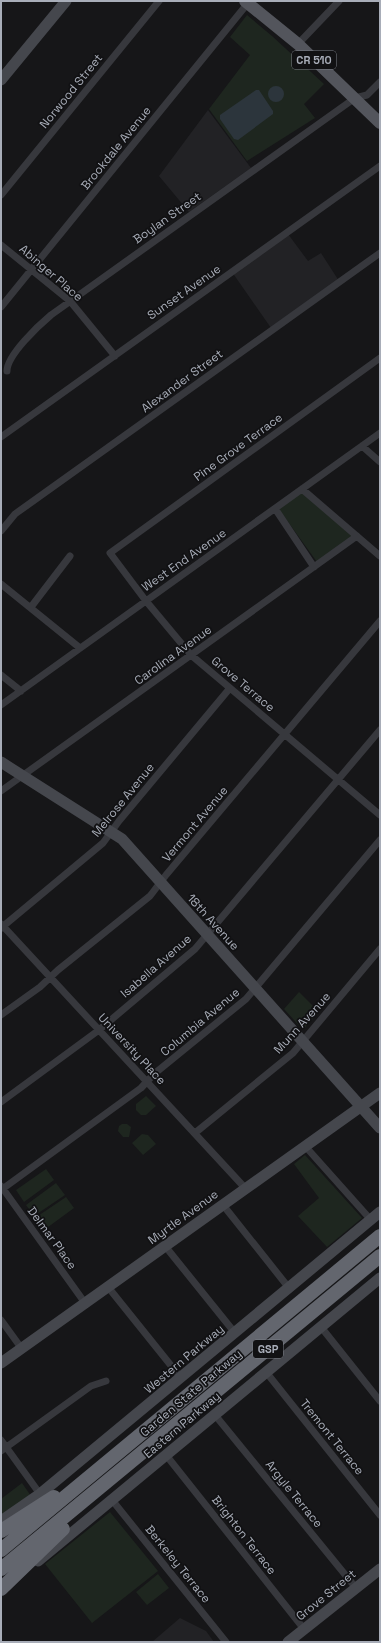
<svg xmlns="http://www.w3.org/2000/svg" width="381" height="1643" font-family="'Space Grotesk',sans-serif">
<rect width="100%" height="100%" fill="#161618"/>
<path fill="#222225" d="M208,110L251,168L189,212L159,176Z
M288,234L308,261L321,253L339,281L271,328L232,272Z
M180,1618L206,1631L214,1642H152Z"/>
<path fill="#1e261f" d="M247,15L272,36L324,84L304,104L315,118L247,161L209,109L250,55L230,37Z
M303,491L354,536L317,562L278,508Z
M299,992L319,1012L303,1030L284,1009Z
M146,1096L156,1106L146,1115H141L136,1110V1104Z
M122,1124H127L131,1127L129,1137H123L118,1131L119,1126Z
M142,1134L148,1135L156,1144L143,1155L132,1143Z
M305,1155L362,1218L327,1247L298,1216L319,1198L294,1164Z
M46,1169L54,1180L24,1202L16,1190Z
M56,1183L65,1195L34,1216L26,1205Z
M66,1197L74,1208L44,1230L35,1218Z
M22,1483L31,1496L1,1516V1499Z
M110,1512L158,1571L92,1623L45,1564Z
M158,1574L169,1588L147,1605L136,1592Z"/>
<path fill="#2c353c" d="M268 94a8 8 0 1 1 16 0a8 8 0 1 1-16 0Z
M256,90H259L273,111V114L238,140L234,139L220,119V115Z"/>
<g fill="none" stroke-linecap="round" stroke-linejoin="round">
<path stroke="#37383d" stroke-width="7" d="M298,44L339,1
M1,195L159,1
M1,245L70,301L115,356
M1,307L248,3
M380,358L110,553L146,601L191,655L380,815
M7,371C7,355 39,325 51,315L355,98L367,95L380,82
M1,437L380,166
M362,446L380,462
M302,489L380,556
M276,510L314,567
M1,531L15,514L380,253
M1,584L80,648
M31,607L70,556
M1,675L21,691
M1,705L380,433
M1,791L357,536
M1,924L246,1189
M1,928L103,843L119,821L230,688
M1,1015L40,987L58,970L150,896L166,875L380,621
M1,1102L99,1030L195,949L380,730
M195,1133L293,1053L380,949
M305,1146L371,1220
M1,1186L85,1303
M1,1190L141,1088L154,1074L246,999L380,840
M223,1205L289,1288
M165,1246L235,1333
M108,1287L181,1378
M1,1320L22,1349
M321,1327L380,1401
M266,1372L380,1515
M215,1415L356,1588
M1,1440L40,1494
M1,1451L91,1386L106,1381
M166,1455L304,1629
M112,1500L226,1642"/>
<path stroke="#45474d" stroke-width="11" d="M1,80L66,1
M1,762L122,839L380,1128
M1,1363L380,1093
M1,1521L40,1494L380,1212
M38,1561L380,1278
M288,1642L380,1569"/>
<path stroke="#53555c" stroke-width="12" d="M245,1L298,44L380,123"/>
<path stroke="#63666e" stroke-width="14" d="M1,1531L54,1497
M1,1550L380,1236
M1,1569L380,1256
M1,1589L63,1529"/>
</g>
<g text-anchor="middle" stroke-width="3.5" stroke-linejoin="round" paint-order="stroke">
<g fill="#111113" stroke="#7b7e86" stroke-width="1">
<rect x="292" y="51" width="44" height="18" rx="3"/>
<rect x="253" y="1340" width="30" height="18" rx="3"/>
</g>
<g font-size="11" font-weight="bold" fill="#a8adb8">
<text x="314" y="64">CR 510</text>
<text x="268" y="1353">GSP</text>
</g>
<g font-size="12" fill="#a8adb8" stroke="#111113">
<text transform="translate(71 91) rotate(-51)" y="4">Norwood Street</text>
<text transform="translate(116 148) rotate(-51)" y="4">Brookdale Avenue</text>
<text transform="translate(167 218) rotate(-35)" y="4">Boylan Street</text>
<text transform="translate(51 273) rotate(41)" y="4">Abinger Place</text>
<text transform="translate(184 292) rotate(-35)" y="4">Sunset Avenue</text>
<text transform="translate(182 381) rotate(-36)" y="4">Alexander Street</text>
<text transform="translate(238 447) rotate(-36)" y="4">Pine Grove Terrace</text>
<text transform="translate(184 560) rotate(-35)" y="4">West End Avenue</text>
<text transform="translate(173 655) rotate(-36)" y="4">Carolina Avenue</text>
<text transform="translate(243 684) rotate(40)" y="4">Grove Terrace</text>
<text transform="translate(123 800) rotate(-51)" y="4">Melrose Avenue</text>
<text transform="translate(195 824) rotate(-50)" y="4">Vermont Avenue</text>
<text transform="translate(213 922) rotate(48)" y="4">18th Avenue</text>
<text transform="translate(156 966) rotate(-41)" y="4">Isabella Avenue</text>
<text transform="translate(200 1022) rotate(-40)" y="4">Columbia Avenue</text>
<text transform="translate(302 1023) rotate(-48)" y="4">Munn Avenue</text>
<text transform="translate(132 1049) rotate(47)" y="4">University Place</text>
<text transform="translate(183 1217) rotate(-36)" y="4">Myrtle Avenue</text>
<text transform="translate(52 1238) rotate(54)" y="4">Delmar Place</text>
<text transform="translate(184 1359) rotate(-40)" y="4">Western Parkway</text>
<text transform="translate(191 1393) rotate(-40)" y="4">Garden State Parkway</text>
<text transform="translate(182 1425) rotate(-40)" y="4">Eastern Parkway</text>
<text transform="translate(332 1437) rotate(51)" y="4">Tremont Terrace</text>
<text transform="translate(294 1494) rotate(51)" y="4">Argyle Terrace</text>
<text transform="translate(244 1535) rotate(52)" y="4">Brighton Terrace</text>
<text transform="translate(178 1564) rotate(51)" y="4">Berkeley Terrace</text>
<text transform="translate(326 1595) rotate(-39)" y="4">Grove Street</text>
</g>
</g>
<rect width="381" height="1643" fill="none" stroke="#a8adb8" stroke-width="4"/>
</svg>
